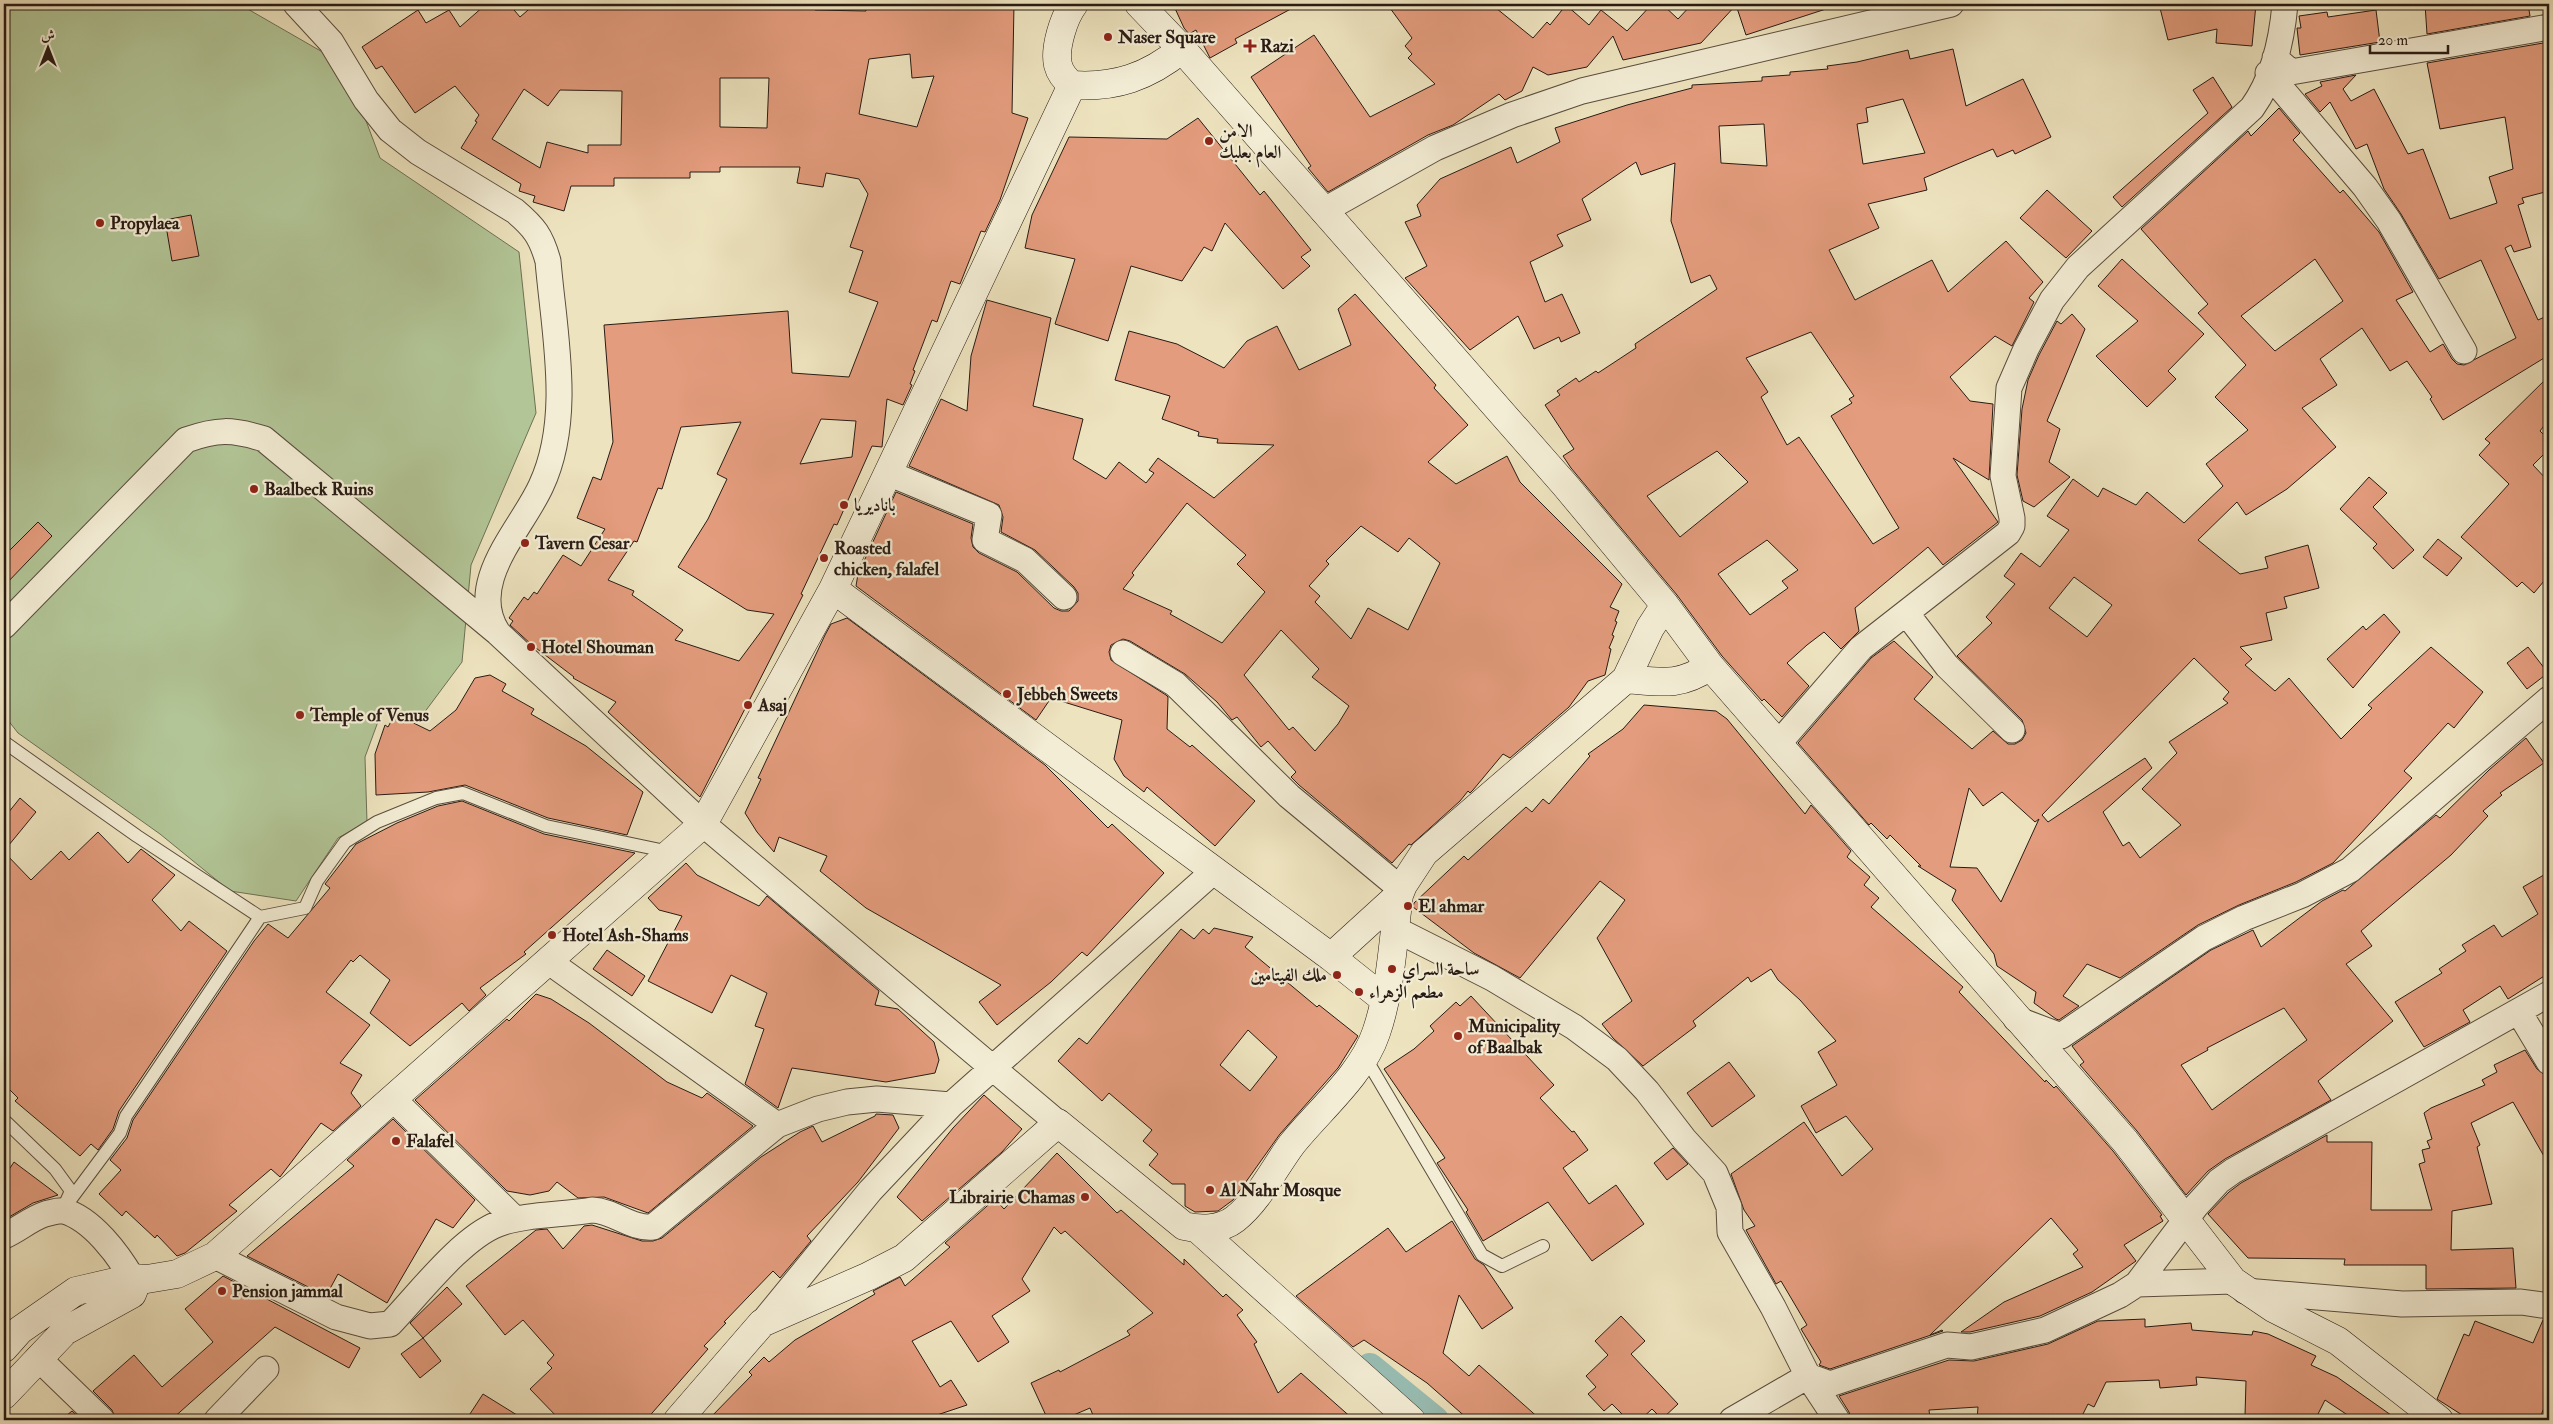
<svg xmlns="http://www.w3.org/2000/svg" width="2553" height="1424" font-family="'IM FELL Double Pica',Amiri,serif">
<rect width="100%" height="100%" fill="#ede3be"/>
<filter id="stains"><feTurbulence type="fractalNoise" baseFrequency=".004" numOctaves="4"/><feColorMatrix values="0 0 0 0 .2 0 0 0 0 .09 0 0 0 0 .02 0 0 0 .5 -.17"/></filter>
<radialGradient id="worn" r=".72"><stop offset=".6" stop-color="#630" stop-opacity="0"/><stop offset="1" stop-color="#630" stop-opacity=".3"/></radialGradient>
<path fill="#b2c596" stroke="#6e7055" d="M4,4H239L345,65L380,158L519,252L536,413L471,565L462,662L421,717L383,708L365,757L367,822L338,838L296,901L230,891L160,834L18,733L4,715Z"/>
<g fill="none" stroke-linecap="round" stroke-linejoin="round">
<path stroke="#99beb4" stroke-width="28" d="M1370,1367L1435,1420"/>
</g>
<path fill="#e39c7d" stroke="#291b14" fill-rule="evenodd" d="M503,4H509L520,17L535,4L655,9L654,5L815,4V10L866,11L865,4H899L900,8L949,4H1014L1012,113L1028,118L1000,200L985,232L981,231L960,284L951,281L937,322L932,320L913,370L915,371L910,384L912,385L903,405L887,399L882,447L872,446L837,525L834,524L801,594L803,595L700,797L608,712L616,702L573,678L574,677L532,645L510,625L513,621L509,618L524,597L528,600L534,592L537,594L563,555L581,566L605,529L577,518L593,477L601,480L613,442L604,325L788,311L792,373L849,377L878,302L849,292L863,251L850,247L868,194L859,179L826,173L823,187L797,183L800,167H720V172H690V178H614V186H571L564,211L533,202L535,196L519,191L521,184L461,148L477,122L475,121L479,115L455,86L415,113L382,66L376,69L362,47L418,10L426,23L449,10L460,27L484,6ZM910,54L912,78L934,76L917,127L859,114L869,59ZM720,78H769L767,128L720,127ZM524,89L548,106L560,90L622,91L621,145H588V153L547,142L540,168L492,139ZM821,419L856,421L852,457L800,464ZM741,422L717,474L727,479L708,519L678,567L747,610L774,614L739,661L675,640L683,630L632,595L634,591L608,580L634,541L637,542L658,488L662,489L681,427Z
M1173,4H1300L1235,39L1237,43L1210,58L1196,30L1189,34L1184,28Z
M1387,4H1491L1533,38L1547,22L1550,25L1566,5L1589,25L1601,10L1627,31L1652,4H1662L1678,19L1692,4H1829V8L1746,35L1736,5L1701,43L1623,60L1613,36L1587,67L1548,75L1533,67L1522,91L1505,100L1499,94L1453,125L1428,135L1328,192L1308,168L1311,166L1251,77L1314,35L1370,117L1435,84L1408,58L1412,54L1405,46L1412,38Z
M2159,4H2256L2252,46L2216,43L2217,29L2168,40Z
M2425,4H2528L2530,16L2427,34Z
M2376,10L2380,42L2300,55L2297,28H2301L2299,16L2327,12L2328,17Z
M2549,42V191L2522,198L2524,203L2518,205L2531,247L2514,252L2511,245L2505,248L2538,320L2549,315V355L2443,420L2430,399L2432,397L2407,361L2390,371L2362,328L2320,359L2337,385L2302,408L2336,447L2287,489L2246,515L2237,502L2198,540L2240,574L2268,568L2265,557L2308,545L2319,588L2284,597L2287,608L2266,613L2272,640L2240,647L2252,659L2245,665L2275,691L2289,678L2341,739L2372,708L2368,705L2431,647L2483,692L2454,728L2448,723L2404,771L2412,778L2333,863L2296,882L2239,905L2198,925L2120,978L2087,964L2063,996L2079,1006L2059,1020L2056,1019L2034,1003L2036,992L1997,966L1994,954L1952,900L1956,890L1918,866H1921L1890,835L1887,839L1871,823L1869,825L1798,743L1871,658L1894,641L1933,677L1914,699L1972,749L1993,731L2008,744H2015L2022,740L2026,733L2022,720L1957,656L1992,623L1986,617L2015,584L2004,576L2021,553L2040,567L2069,530L2047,516L2073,479L2098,497L2103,488L2136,505L2147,492L2184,523L2223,486L2206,464L2248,430L2215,397L2246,365L2198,313L2208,304L2141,229L2248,131L2251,136L2279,108L2300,133L2293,140L2340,193L2343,190L2379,232L2413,292L2396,300L2430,352L2443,344L2452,359L2457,364L2464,365L2516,338L2481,260L2439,279L2401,214L2384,189L2367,144L2356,149L2330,102L2320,112L2305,94L2322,86L2320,82L2356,75L2343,89L2351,101L2374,89L2408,154L2423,149L2450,219L2497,203L2489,177L2513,169L2505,117L2440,129L2427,63ZM2315,259L2343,301L2275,351L2241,316ZM2074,577L2112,605L2087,637L2049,608ZM2194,658L2229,692L2223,699L2228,703L2169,742L2177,753L2142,789L2181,825L2140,858L2129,842L2123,846L2103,812L2152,768L2145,758L2048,822L2042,815ZM1969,788L1983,806L2002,792L2035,822L2039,819L2001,902L1977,868L1950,867Z
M1953,49L1966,106L2023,79L2051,137L2015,154L2013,150L1997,157L1993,149L1924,178L1927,190L1868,204L1879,228L1829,250L1855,300L1932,260L1948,292L2006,241L2043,282L2029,298L2034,302L2012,346L1995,336L1950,377L1970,401L1993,404L1989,480L1953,458L1998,522L1943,565L1928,547L1855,608L1859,631L1841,649L1824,632L1807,645L1787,663L1809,686L1782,717L1764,699L1762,701L1722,656L1677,595L1571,468L1563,456L1574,449L1545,405L1560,395L1557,391L1576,378L1579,382L1596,371L1598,373L1636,348L1635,344L1717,289L1710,275L1691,283L1671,221L1675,163L1641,175L1636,162L1582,199L1591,220L1557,235L1563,246L1530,262L1545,302L1562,294L1580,333L1561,342L1559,337L1534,349L1518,316L1470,350L1405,278L1427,266L1405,222L1421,216L1417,205L1440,179L1511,147L1517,163L1560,142L1555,128L1627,105L1692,88V85L1762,81V77L1790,75V72L1828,69L1827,66L1857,62L1908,50L1910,59ZM1903,99L1925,153L1863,164L1857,124L1868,122L1866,108ZM1764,124L1767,166L1721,163L1719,126ZM1811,332L1854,396L1849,399L1852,403L1831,416L1899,528L1873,544L1799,437L1787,445L1761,397L1768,392L1746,358ZM1717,451L1748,482L1680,537L1647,496ZM1767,540L1798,570L1782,581L1788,588L1750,615L1718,574Z
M2213,77L2232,107L2122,207L2113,197L2208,113L2193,90Z
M1198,118L1260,195L1264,191L1311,250L1301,257L1310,266L1283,289L1225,223L1212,251L1204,247L1182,281L1131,266L1108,341L1055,324L1075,259L1025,248L1032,215L1069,137L1167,139Z
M2047,190L2092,231L2066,258L2020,218Z
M191,215L199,256L172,261L165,220Z
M2122,259L2204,334L2168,371L2176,379L2147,407L2096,356L2138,321L2098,286Z
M1355,294L1436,385L1434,388L1468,425L1428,462L1456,484L1507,456L1520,482L1622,584L1610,607L1619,611L1615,621L1617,622L1612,635L1614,636L1609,648L1611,649L1605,675L1588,681L1569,707L1510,758L1503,754L1473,790L1470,793L1468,791L1460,801L1411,845L1409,844L1392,863L1299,785L1291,777L1296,772L1268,741L1261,747L1237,717L1232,720L1217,702L1185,674L1130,641L1123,639L1111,645L1109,652L1111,660L1166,695L1168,697L1167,729L1190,747L1192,745L1255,801L1215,846L1147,787L1144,792L1124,776L1114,759L1122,720L1051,698L1036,720L856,586L858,574L896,492L973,524L971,538L973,547L979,553L1017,572L1054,608L1061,611H1069L1078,601V593L1074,587L1035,550L1001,532L1003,517L999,505L909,466L941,399L967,411L971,356L987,300L1051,318L1033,406L1083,419L1073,459L1106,479L1119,462L1146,483L1154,473L1149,470L1158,458L1214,498L1274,445L1217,443L1218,439L1198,436L1199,432L1162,419L1170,396L1115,380L1129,331L1177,344L1224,368L1247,341L1277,326L1299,370L1351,345L1338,309ZM1187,503L1246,555L1237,564L1265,592L1222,643L1170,614L1172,611L1123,589L1134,575L1132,573ZM1361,526L1398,552L1409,538L1440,563L1408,630L1368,608L1351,639L1315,602L1320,596L1309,586L1329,564L1326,561ZM1281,630L1319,669L1312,677L1349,706L1338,724L1315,751L1293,727L1289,730L1244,675Z
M2072,314L2085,329L2047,421L2060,429L2049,462L2070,477L2034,507L2023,501L2017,475L2022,409L2028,380L2039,355L2057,321L2061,324Z
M2549,376V419L2540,431L2549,440V449L2533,465L2549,482V575L2534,593L2522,582L2517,587L2461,537L2509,484L2479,455L2490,443L2485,439Z
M2369,477L2387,493L2373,507L2414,550L2393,569L2373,548L2377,544L2340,509Z
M38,522L52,536L4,586V556Z
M2438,539L2462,558L2447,576L2423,557Z
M2384,614L2400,632L2353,688L2327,659L2363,626L2366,630Z
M847,618L1045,765L1108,828L1112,824L1164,873L1087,956L1082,952L1051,982L997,1025L979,1002L1001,985L866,908L820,871L827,856L779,837L774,852L757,832L745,813L761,779L758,778L825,635L831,624Z
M2528,647L2548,673L2527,689L2507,663Z
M490,675L506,684L502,691L534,709L531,714L586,746L643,792L627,835L548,818L465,785L428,792L376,795L375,754L385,725L388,727L395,714L430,731L456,710L475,678Z
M1644,705L1716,711L1727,719L1805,814L1811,805L1851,851L1847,857L1870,877L1864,885L1879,898L1871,907L1963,987L1959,992L2045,1082L2046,1080L2054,1088L2056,1086L2113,1151L2162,1215L2160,1216L2163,1221L2124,1245L2136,1261L2092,1292L2040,1316L1970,1332H1961L2004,1302L2083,1267L2073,1254L2078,1250L2051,1218L1930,1335L1942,1330L1943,1331L1830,1369L1819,1365L1821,1362L1801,1329L1807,1325L1781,1281L1776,1284L1746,1230L1755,1226L1744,1210L1731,1174L1804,1122L1842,1176L1873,1149L1846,1116L1816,1133L1801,1106L1837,1085L1818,1052L1836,1041L1800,1000L1778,980L1771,969L1751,982L1748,977L1693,1021L1696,1026L1643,1066L1613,1038L1602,1024L1632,1001L1597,938L1625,900L1600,881L1520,978L1474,953L1413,907L1414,903L1464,856L1468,860L1526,807L1532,812L1543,799L1549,804L1590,756L1588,754L1623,729Z
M2526,738L2544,763L2500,793L2502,795L2483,811L2488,816L2451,855L2361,931L2372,946L2346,964L2393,1021L2318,1081L2331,1100L2225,1159L2208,1171L2186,1195L2137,1131L2080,1065L2084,1062L2072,1046L2211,950L2253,930L2261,947L2322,901L2343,890L2345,891L2436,815L2440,818L2489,770ZM2284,1008L2307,1040L2212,1110L2181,1065L2208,1050L2207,1048Z
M20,798L36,812L4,851V818Z
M462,801L544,834L635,853L524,952L526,954L480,988L486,995L469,1011L462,1003L410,1046L370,1013L390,980L360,955L353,962L351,960L326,992L370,1025L340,1063L362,1075L351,1093L361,1106L333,1131L321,1123L280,1177L271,1169L229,1205L237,1211L185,1253L177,1256L157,1235L155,1238L126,1211L122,1216L99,1194L121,1170L110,1160L127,1138L133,1120L254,941L268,924L288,938L330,888L325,884L356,844L397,823L438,806Z
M98,832L128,863L141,849L175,875L152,900L181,931L189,921L227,951L119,1111L113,1129L98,1150L91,1144L80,1156L15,1101L18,1098L4,1084V852L31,880L61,851L69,860Z
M686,863L697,875L759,906L767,896L879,991L875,1005L898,1009L934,1042L939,1060L935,1073L886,1082L792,1068L778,1108L745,1084L764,1029L755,1026L767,993L731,975L712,1013L648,981L682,916L659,910L648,898Z
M2549,872V973L2508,999L2500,986L2463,1010L2470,1022L2424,1047L2395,1002L2442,973L2439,969L2466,951L2462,945L2494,925L2502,937L2538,914L2523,887Z
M1214,928L1253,937L1245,947L1317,1007L1319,1005L1358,1036L1338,1068L1280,1134L1233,1200L1218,1211L1195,1212L1185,1206V1184H1172L1149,1165L1158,1154L1143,1141L1152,1130L1109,1093L1102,1101L1058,1061L1079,1038L1087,1044L1181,929L1194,939L1203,929L1209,934ZM1248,1030L1277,1057L1250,1091L1220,1065Z
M607,950L645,976L632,996L593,969Z
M536,994L551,999L589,1023L667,1082L702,1098L707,1093L753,1126L648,1213L604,1197L578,1198L557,1182L549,1191L530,1195L507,1191L415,1100L507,1019L509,1021Z
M1471,996L1554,1085L1540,1098L1572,1132L1574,1131L1588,1150L1563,1168L1589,1204L1616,1185L1644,1224L1592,1261L1548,1202L1483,1241L1466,1212L1468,1210L1437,1163L1445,1158L1384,1069L1414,1049L1434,1031L1430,1026L1456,1002L1460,1006Z
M2525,1050L2537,1069L2545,1075L2549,1084V1165L2513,1102L2471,1123L2480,1145L2477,1147L2492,1204L2452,1211L2451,1250L2513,1248L2516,1288L2426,1289V1265H2344L2345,1259L2248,1258L2208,1214L2229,1192L2241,1183L2327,1135V1142H2372L2371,1210H2432L2419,1164L2425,1162L2422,1150L2430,1148L2427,1141L2432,1139L2424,1113L2431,1108L2485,1085L2482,1080L2497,1072L2494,1065Z
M1729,1062L1755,1096L1712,1127L1687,1093Z
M984,1095L1022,1129L1002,1152L922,1221L897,1197L953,1128Z
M876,1114L893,1115L899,1128L858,1182L807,1236L811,1241L780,1278L773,1271L724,1322L726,1323L704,1346L708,1349L646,1420H560L530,1389L552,1368L547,1363L554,1355L523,1320L505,1335L466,1286L536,1230L547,1229L563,1249L584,1226L592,1225L642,1241H653L662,1238L761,1157L800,1132L813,1126L822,1142L875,1116Z
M393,1119L475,1200L453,1228L436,1219L387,1303L338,1274L326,1296L247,1256L354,1166L347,1160Z
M1673,1148L1688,1164L1667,1180L1654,1163Z
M1057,1153L1117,1213L1121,1210L1184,1265V1259L1223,1297L1226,1294L1243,1310L1237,1315L1257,1342L1254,1344L1278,1393L1301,1373L1354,1420H1095L1090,1408L1062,1420H1048L1031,1383L1059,1370L1060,1372L1130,1335L1127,1331L1153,1313L1065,1231L1061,1234L1054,1227L1022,1279L1030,1291L992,1316L1009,1342L978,1362L951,1321L912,1341L940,1387L951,1380L967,1405L922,1420H708L752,1375L749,1372L764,1357L769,1362L795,1340L875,1294L873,1291L900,1277L905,1286L950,1247L945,1243L995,1199L1004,1209Z
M14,1162L58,1195L33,1203L4,1220V1177Z
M1452,1221L1475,1259L1484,1265L1513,1308L1482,1329L1459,1295L1443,1353L1469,1376L1479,1365L1541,1420H1469L1427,1383L1364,1340L1353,1347L1296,1296L1388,1228L1406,1252Z
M223,1276L360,1348L349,1368L275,1327L171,1420H116L112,1410L93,1391L134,1355L162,1387L213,1342L185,1309Z
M447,1287L462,1304L423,1338L410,1323Z
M1621,1316L1645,1341L1631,1354L1678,1404L1662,1419L1652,1409L1640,1420H1628L1612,1404L1604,1411L1588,1394L1596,1387L1586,1376L1608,1355L1595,1341Z
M2145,1319V1327L2191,1323L2192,1330L2252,1335L2253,1331L2268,1334L2316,1356L2311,1365L2337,1377L2398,1420H2355L2325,1400L2315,1420H2261L2245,1416L2246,1381L2196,1377L2197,1385L2160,1388L2159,1380L2106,1382L2094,1407L2088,1404L2080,1420H1977L1978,1407L1929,1410L1930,1418L1851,1420L1849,1412L1839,1396L1949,1360L1974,1361L2048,1344L2098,1321Z
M2543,1320H2549V1396L2539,1420H2470L2437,1399L2464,1334L2469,1336L2475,1321L2533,1343Z
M423,1338L441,1361L420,1378L401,1354Z
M483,1394L525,1420H466Z
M72,1411L82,1420H61Z"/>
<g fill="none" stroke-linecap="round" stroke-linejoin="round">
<defs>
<path id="lane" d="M4,742L137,836L260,917
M1365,1057L1482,1255L1502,1266L1543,1246
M4,1120L55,1169L71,1191L66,1202
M62,1211L120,1133L126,1116L260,917L305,908L317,881L345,842L377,822L436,798L463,793L546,826L670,852"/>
<path id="street" d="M296,4L331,42L366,100L390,130L418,152L515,211C534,227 541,236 548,261C554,333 573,418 541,486C521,530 465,583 498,633
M2275,58L2291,72L2549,27
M2268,73L2365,187L2389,221L2464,351
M1323,211L1435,148L1512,115L1582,91L1951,4
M888,473L989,515L985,540L1025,560L1064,597
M1907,614L1947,666L2012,730
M4,626L186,440C217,429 232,429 264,439L498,633L703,824L1058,1123
M1123,653L1175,684L1289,796L1401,889
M1778,744L1861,648L2008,533L2012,526V518L2003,476L2009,388L2026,349L2052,300L2078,267L2252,108C2273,79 2282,39 2285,4
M1395,929L1492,978L1574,1027L1617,1059L1647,1091L1684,1139L1715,1173L1729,1207L1730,1232L1773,1307L1808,1376L1732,1420
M548,961L777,1125
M2519,1012L2549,1062
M2016,1019L2061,1036L2204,938L2244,918L2302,895L2350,870L2549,699
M393,1099L515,1219
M4,1236C18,1230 30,1219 45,1214C50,1213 58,1210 64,1211C92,1219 118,1254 132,1278
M215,1256L336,1317L370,1326L390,1324C418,1295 461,1238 498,1224C524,1214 564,1215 592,1210C615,1211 630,1229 653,1227L777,1125L818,1109L847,1102L877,1099L951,1105
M2137,1284L2233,1281
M2245,1291L2402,1304L2521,1302L2549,1306
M762,1323L870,1191L951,1105L1214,871
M38,1358L102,1420
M1808,1376L1830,1384L1947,1345L1971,1347L2045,1330L2120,1295L2137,1284L2196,1206L2219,1181L2233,1171L2549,994
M1808,1376L1837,1420
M217,1420L266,1369"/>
<path id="secondary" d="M1074,4C1064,17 1054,48 1058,65C1060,73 1066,80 1072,85C1115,88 1148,77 1182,49
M1139,4L1182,49L1565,485L1665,605L1710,666L2125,1141L2233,1281L2273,1308L2338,1341L2439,1420
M833,589L1331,957L1385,1000
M1626,679C1660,682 1680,687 1710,666
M1331,957L1399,895
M1199,1230L1411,1420
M4,1348L20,1330L76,1291L132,1278L147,1279L177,1274L215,1256L703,824L833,589L1072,85
M4,1395L65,1331L132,1294L134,1289L132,1278
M678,1420L762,1323L869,1276L904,1258L1058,1123L1184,1226C1200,1230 1221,1230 1235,1219C1259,1200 1274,1168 1292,1144C1319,1110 1362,1075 1376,1033C1391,990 1393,940 1399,895L1403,885L1424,853L1626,679L1650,628L1665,605"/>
</defs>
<use href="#lane" stroke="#5a4d3e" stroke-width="14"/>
<use href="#street" stroke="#5a4d3e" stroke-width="27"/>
<use href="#secondary" stroke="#291b14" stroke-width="29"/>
<use href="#lane" stroke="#f3edd5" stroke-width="12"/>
<use href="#street" stroke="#f3edd5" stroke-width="25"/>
<use href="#secondary" stroke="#f3edd5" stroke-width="28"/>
</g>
<g fill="#8f2418" stroke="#f3edd5" stroke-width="2">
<circle cx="1108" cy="37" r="5"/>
<path d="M1247.5 38.5h5v5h5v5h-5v5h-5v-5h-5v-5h5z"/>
<circle cx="1209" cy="141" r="5"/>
<circle cx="100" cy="223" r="5"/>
<circle cx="254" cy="489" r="5"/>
<circle cx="844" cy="505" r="5"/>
<circle cx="525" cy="543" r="5"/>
<circle cx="824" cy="558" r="5"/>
<circle cx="531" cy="647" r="5"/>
<circle cx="1007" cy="694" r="5"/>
<circle cx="748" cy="705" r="5"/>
<circle cx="300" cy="715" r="5"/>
<circle cx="1408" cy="906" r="5"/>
<circle cx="552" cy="935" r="5"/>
<circle cx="1392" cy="969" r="5"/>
<circle cx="1337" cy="975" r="5"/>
<circle cx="1359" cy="992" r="5"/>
<circle cx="1458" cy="1036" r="5"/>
<circle cx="396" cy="1141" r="5"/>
<circle cx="1210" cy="1190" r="5"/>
<circle cx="1085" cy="1197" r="5"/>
<circle cx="222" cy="1291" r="5"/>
</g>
<g text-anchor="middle" stroke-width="4.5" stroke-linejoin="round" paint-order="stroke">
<g font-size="18" font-weight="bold" fill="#291b14" stroke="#f3edd5" text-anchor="start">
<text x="1118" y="43">Naser Square</text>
<text x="1260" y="52">Razi</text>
<text x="1219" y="137">الامن<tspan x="1219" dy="21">العام بعلبك</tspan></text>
<text x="110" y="229">Propylaea</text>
<text x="264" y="495">Baalbeck Ruins</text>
<text x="854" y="511">باناديريا</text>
<text x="535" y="549">Tavern Cesar</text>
<text x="834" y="554">Roasted<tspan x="834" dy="21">chicken, falafel</tspan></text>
<text x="541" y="653">Hotel Shouman</text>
<text x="1017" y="700">Jebbeh Sweets</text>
<text x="758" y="711">Asaj</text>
<text x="310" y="721">Temple of Venus</text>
<text x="1418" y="912">El ahmar</text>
<text x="562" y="941">Hotel Ash-Shams</text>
<text x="1402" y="975">ساحة السراي</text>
<text x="1327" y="981" text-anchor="end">ملك الفيتامين</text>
<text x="1369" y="998">مطعم الزهراء</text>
<text x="1468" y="1032">Municipality<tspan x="1468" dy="21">of Baalbak</tspan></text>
<text x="406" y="1147">Falafel</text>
<text x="1220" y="1196">Al Nahr Mosque</text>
<text x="1075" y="1203" text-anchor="end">Librairie Chamas</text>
<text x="232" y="1297">Pension jammal</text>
</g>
</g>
<rect width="2553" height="1424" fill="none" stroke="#ede3be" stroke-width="20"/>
<rect x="5" y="5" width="2543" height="1414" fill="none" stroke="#291b14" stroke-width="2.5"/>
<rect x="10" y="10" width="2533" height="1404" fill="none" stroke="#291b14"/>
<g transform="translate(48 48)" stroke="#f3edd5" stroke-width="4" paint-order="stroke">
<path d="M0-4L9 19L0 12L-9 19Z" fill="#291b14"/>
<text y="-8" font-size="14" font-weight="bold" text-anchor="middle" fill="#291b14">ش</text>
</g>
<path d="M2370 45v8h78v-8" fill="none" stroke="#291b14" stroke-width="2.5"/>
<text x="2378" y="45" font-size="15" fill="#291b14" stroke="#f3edd5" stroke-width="4" paint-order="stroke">20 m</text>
<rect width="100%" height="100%" filter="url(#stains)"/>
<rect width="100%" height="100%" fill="url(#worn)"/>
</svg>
